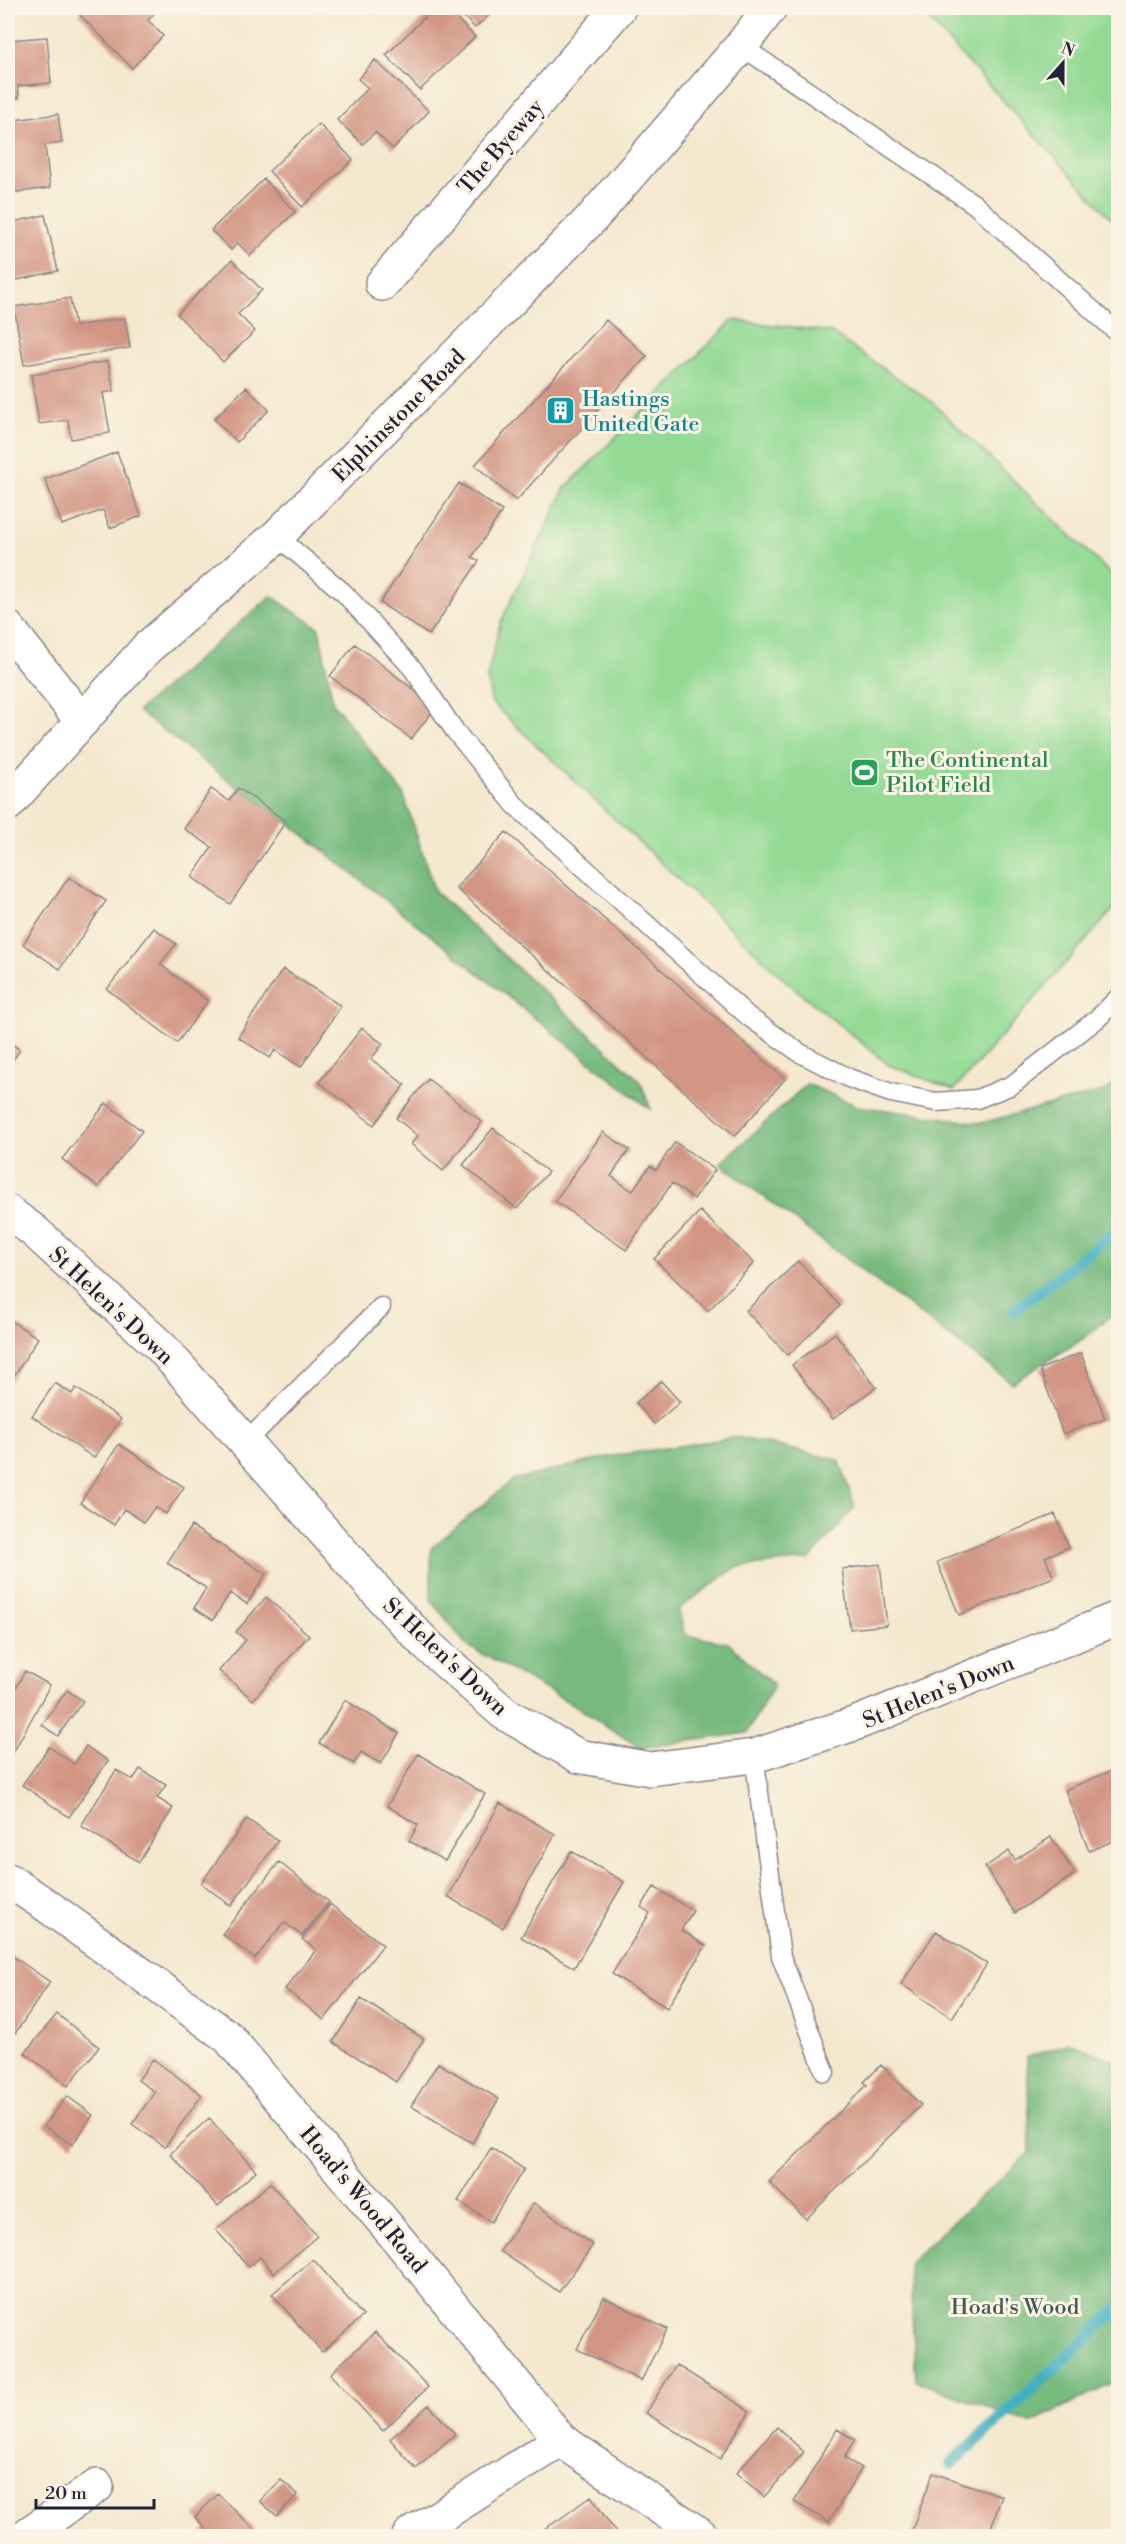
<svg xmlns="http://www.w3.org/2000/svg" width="1126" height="2544" font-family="'Libre Bodoni',serif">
<rect width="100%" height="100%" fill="#fcf5e5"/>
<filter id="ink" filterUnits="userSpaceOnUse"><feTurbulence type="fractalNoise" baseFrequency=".0167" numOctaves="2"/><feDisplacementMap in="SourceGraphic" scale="12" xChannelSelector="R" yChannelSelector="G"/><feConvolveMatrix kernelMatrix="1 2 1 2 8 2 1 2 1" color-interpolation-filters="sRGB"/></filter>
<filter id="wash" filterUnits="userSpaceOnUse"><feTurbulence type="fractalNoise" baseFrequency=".008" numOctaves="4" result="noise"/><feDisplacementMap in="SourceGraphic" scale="24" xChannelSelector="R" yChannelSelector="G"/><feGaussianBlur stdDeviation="1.35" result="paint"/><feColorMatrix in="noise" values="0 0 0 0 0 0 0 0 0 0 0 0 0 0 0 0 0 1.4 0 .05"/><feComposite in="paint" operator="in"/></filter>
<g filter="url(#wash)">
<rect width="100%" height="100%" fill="#f4e8cf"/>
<path fill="#93da94" stroke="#5a7e68" stroke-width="1.5" d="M918,8H1118V226Z
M733,320L830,332L932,402L1118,581V904L954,1090L889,1065L787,982L492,703L487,678L500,624L565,488Z"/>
<path fill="#76ba7e" stroke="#4c6e5c" stroke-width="1.5" d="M271,596L319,628L333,703L403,793L435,892L640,1081L651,1110L286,821L238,788L138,711Z
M1118,1079V1309L1086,1337L1012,1383L720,1164L807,1084L857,1106L981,1123L1105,1091Z
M737,1437L839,1460L855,1507L809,1560L737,1567L678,1609L685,1635L728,1643L774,1685L747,1733L640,1748L576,1706L466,1645L431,1600V1548L513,1480L607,1457Z
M1070,2043L1118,2062V2381L1030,2423L916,2381L909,2262L1030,2152L1027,2057Z"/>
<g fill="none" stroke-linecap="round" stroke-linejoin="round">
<path stroke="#43b0c1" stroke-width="12" d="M1014,1311L1118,1230
M951,2464L1118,2309"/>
</g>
<g id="blocks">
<path fill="#d29483" d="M86,8H145L153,15L148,20L163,36L132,68L79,14Z
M434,8H446L475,37L420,90L386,55Z
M455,8H497L475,28Z
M47,37L51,83L18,86L19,98L8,99V40Z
M375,60L429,111L393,149L375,132L363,144L337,120L368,88L358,79Z
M58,114L62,143L45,145L50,188L9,193L8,121Z
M319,124L353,160L302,207L269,171Z
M264,179L295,212L250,256L238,243L231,250L211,230Z
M45,215L58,271L8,282V223Z
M232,260L262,290L238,314L255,331L223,362L177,314Z
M70,298L75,326L125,318L130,348L24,365L14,307Z
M606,320L647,356L516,501L475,465Z
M108,361L114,391L103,393L110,433L71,439L68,420L39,424L31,375Z
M246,387L269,410L237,442L214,419Z
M117,452L141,516L110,528L103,510L62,525L45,479Z
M459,483L502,511L472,557L479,561L429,635L380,603Z
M355,644L436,707L411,739L330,676Z
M238,788L286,821L230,904L192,877L212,847L184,829L211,789L229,801Z
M506,832L785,1079L735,1136L456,888Z
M69,877L106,901L60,969L23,944Z
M154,928L176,944L160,964L208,1001L177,1043L107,989Z
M283,969L341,1006L301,1067L275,1050L270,1058L238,1037Z
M362,1028L383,1044L371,1059L405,1085L374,1125L319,1082Z
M8,1041L20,1050L8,1067Z
M428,1079L482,1122L443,1171L411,1144L418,1136L396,1118Z
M106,1103L142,1131L98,1187L62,1159Z
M493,1128L548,1172L517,1209L463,1165Z
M603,1132L629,1150L611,1176L632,1191L650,1166L656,1170L675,1142L715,1170L694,1199L672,1183L626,1250L555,1201Z
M700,1211L754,1263L708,1311L654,1259Z
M798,1261L840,1306L788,1355L746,1311Z
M8,1319L38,1338L8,1386Z
M835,1333L876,1387L833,1419L792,1365Z
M1081,1353L1105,1419L1063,1434L1040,1369Z
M661,1381L680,1402L654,1424L636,1403Z
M55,1383L72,1394L76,1388L121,1419L94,1458L32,1416Z
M119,1444L184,1487L166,1514L155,1507L144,1522L124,1509L114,1525L80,1503Z
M1055,1514L1069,1547L1045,1557L1054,1577L959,1615L937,1562Z
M191,1526L266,1574L247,1604L230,1593L213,1620L194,1608L206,1588L167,1563Z
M880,1564L887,1625L850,1629L842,1569Z
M266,1597L309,1635L253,1700L219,1671L246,1640L236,1632Z
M25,1671L50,1685L8,1762V1695L11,1697Z
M67,1690L83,1701L58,1736L42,1725Z
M345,1700L399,1733L381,1764L361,1752L354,1764L319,1743Z
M86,1746L108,1761L69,1817L22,1785L49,1747L74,1764Z
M418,1754L485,1794L445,1861L409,1841L418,1825L387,1806Z
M1118,1768V1839L1089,1851L1065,1790Z
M140,1769L166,1785L157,1798L173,1808L139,1862L81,1826L116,1770L133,1780Z
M500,1803L555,1834L503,1928L448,1897Z
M247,1819L278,1841L231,1906L201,1883Z
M1051,1837L1075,1874L1015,1913L985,1867L1009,1851L1015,1860Z
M571,1851L624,1882L574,1968L521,1937Z
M279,1862L329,1902L302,1936L284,1922L255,1959L222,1934Z
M654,1887L693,1911L681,1930L706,1946L667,2008L612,1974L650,1913L641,1907Z
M330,1904L383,1945L324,2020L285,1989L316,1950L302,1939Z
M936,1931L987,1964L952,2018L901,1984Z
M8,1953L50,1982L8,2044Z
M361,1999L424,2039L396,2082L333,2042Z
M57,2014L99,2047L68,2086L25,2053Z
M153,2059L202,2095L165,2147L132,2124L155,2092L138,2080Z
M438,2063L499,2099L472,2143L411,2106Z
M881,2065L921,2105L806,2219L769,2182L867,2085L864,2082Z
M67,2096L93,2115L72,2145L44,2126Z
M209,2118L256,2171L218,2206L170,2154Z
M491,2148L524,2169L491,2222L458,2201Z
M270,2183L317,2236L274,2273L260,2257L249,2267L216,2230Z
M534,2203L593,2245L559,2292L500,2251Z
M313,2259L363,2316L322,2352L272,2294Z
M604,2297L667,2329L641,2381L577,2349Z
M375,2332L428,2387L383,2431L330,2374Z
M676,2365L750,2411L720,2459L646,2413Z
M429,2405L455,2434L416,2469L390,2439Z
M777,2427L804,2452L764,2497L736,2473Z
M837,2429L855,2440L844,2458L862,2468L829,2522L794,2502Z
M933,2473L1002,2496L988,2536H910Z
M281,2480L298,2494L277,2516L260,2501Z
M218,2494L261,2536H198L206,2529L195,2517Z
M591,2496L618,2536H533L560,2519Z"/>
</g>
</g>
<g filter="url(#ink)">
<use href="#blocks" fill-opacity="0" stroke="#8b8585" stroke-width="1.5"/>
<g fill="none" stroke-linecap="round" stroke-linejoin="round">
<defs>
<path id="service" d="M741,46L974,204L1118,333
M277,536L344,593L413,669L455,731L515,805L749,1017L800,1053L851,1079L891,1093L936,1102L977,1099L1012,1085L1097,1019L1118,998
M245,1443L381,1307
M754,1756L781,1956L825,2072"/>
<path id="minor" d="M382,284L619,8
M8,628L82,721
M8,1212L34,1231L161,1347L395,1612L428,1646L504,1713L578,1756L650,1769L754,1756L857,1723L1118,1618
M8,1880L46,1905L228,2037L397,2238L561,2440L702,2536
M25,2536L97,2486
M409,2536L561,2440"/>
<path id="tertiary" d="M8,804L147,648L277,536L593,217L741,46L770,8"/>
</defs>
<use href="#service" stroke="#8b8585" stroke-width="21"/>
<use href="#minor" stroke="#8b8585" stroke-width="36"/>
<use href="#tertiary" stroke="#8b8585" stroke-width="36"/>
<use href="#service" stroke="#fff" stroke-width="18"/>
<use href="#minor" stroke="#fff" stroke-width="33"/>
<use href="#tertiary" stroke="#fff" stroke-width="33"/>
</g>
</g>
<defs>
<symbol id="building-square" viewBox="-11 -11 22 22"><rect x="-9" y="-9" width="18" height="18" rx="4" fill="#0f9aa8" stroke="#fcf5e5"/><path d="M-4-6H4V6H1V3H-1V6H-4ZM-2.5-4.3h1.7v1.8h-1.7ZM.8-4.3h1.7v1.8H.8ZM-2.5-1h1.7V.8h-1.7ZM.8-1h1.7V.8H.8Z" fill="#fff"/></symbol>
<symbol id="stadium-square" viewBox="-11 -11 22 22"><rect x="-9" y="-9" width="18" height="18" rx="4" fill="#2e9e5b" stroke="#fcf5e5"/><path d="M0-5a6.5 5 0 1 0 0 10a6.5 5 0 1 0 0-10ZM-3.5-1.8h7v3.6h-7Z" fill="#fff"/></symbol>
</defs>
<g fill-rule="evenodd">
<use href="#building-square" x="544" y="394" width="33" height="33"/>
<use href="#stadium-square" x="848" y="756" width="33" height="33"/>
</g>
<g text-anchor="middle" stroke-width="6" stroke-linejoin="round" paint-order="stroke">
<g font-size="22" fill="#22223b" stroke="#fcf5e5">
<text transform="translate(500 146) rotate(-49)" y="8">The Byeway</text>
<text transform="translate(398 415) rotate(-45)" y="8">Elphinstone Road</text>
<text transform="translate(112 1305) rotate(43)" y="8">St Helen's Down</text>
<text transform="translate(446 1656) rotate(43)" y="8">St Helen's Down</text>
<text transform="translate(938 1691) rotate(-22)" y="8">St Helen's Down</text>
<text transform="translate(364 2199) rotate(50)" y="8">Hoad's Wood Road</text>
</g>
<g font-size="22" fill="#0d838f" stroke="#fcf5e5" text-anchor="start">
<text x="582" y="406">Hastings<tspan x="582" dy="25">United Gate</tspan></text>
</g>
<g font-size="22" fill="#27864d" stroke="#fcf5e5" text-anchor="start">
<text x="886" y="767">The Continental<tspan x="886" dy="25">Pilot Field</tspan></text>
</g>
<g font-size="22" fill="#445956" stroke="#fcf5e5">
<text x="1015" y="2314">Hoad's Wood</text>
</g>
</g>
<rect width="1126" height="2544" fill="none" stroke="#fcf5e5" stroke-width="30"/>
<g transform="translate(1063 63) rotate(21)" stroke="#fcf5e5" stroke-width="4.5" paint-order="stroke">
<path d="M0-4.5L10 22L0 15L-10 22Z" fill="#22223b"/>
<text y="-9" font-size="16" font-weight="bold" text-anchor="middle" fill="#22223b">N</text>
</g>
<path d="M36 2499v9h118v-9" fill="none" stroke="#22223b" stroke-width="3"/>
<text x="45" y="2499" font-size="18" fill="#22223b" stroke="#fcf5e5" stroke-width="4.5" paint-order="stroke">20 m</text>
</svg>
